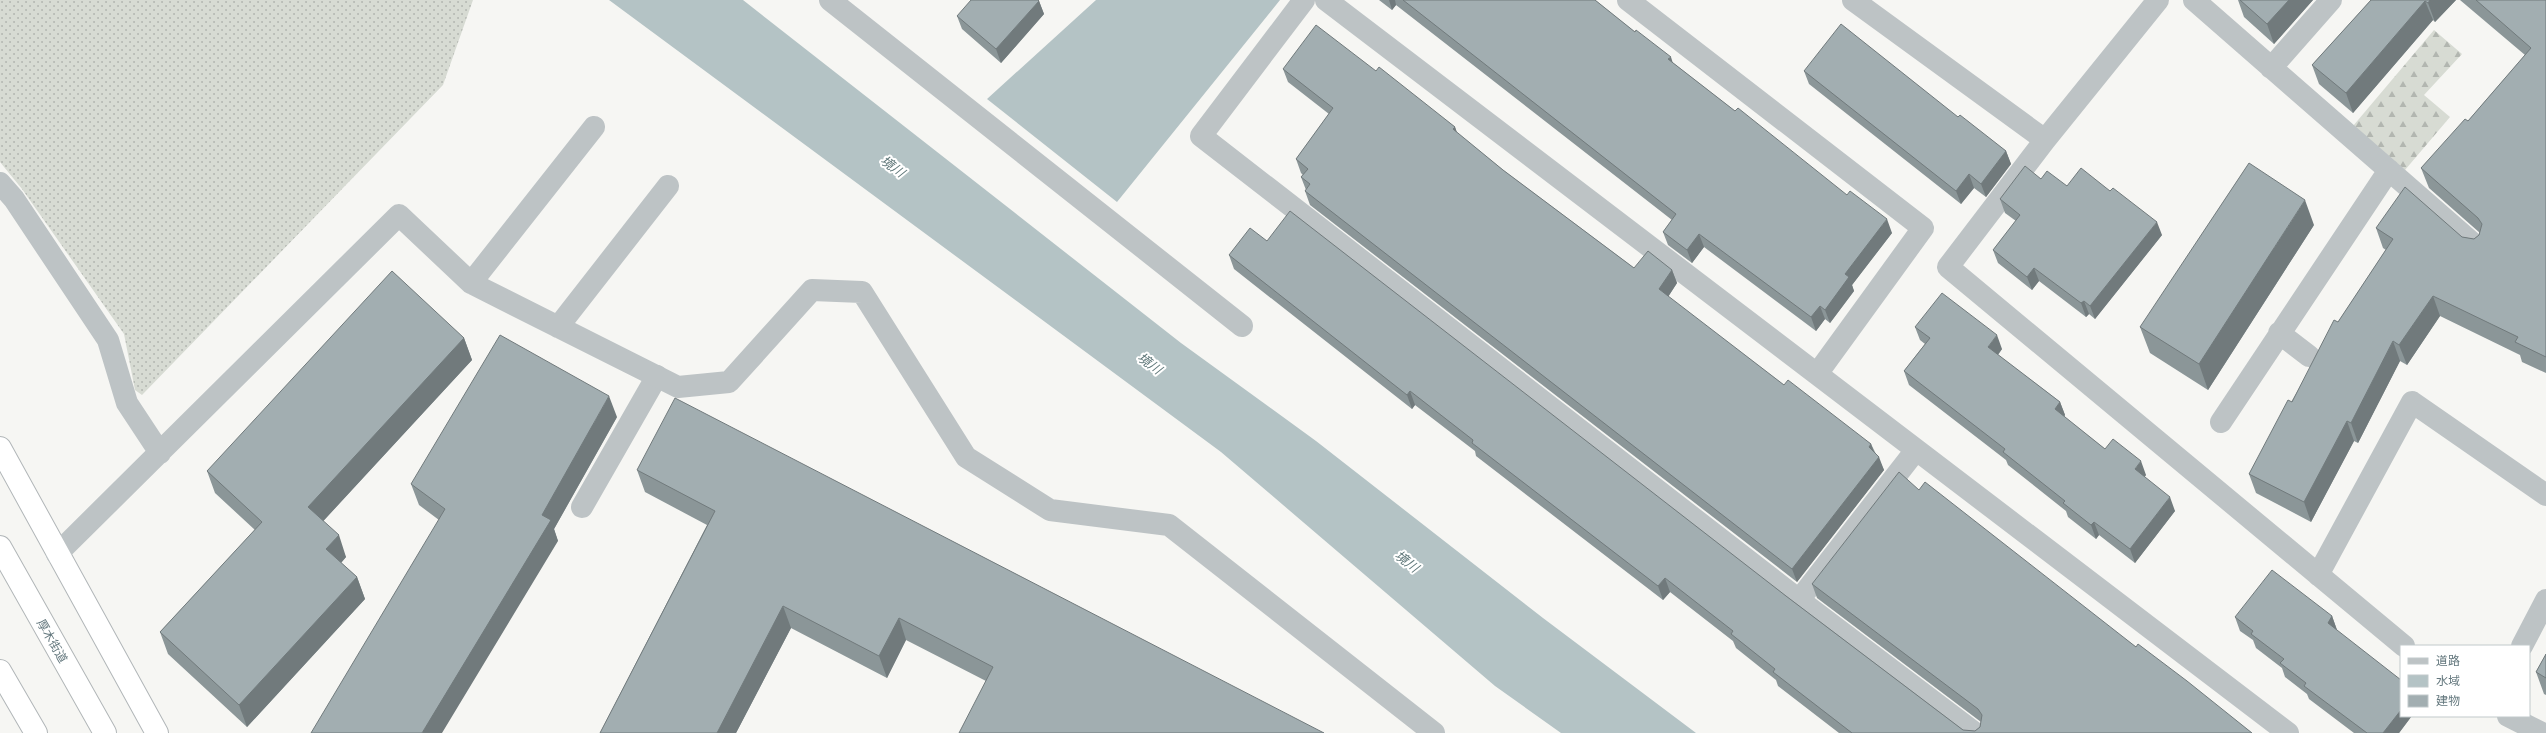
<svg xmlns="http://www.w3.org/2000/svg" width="2546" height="733" font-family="'DM Sans','Noto Sans JP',sans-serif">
<defs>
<pattern id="grass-dots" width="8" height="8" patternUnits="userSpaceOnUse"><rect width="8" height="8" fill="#d7dbd3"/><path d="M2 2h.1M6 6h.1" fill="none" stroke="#b2b6b0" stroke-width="1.8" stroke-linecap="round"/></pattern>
<pattern id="forest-firs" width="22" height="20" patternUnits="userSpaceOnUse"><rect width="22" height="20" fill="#d7dbd3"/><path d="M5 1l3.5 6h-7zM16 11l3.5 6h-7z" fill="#b2b6b0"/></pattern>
</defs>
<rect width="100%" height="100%" fill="#f6f6f3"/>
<path fill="url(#grass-dots)" d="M0,0H473L443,85L142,395L135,390L124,334L22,189L0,162Z"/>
<path fill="url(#forest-firs)" d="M2434,30L2462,54L2424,95L2450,117L2405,170L2353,126Z"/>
<path fill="#b4c3c5" d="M609,0H743L1181,343L1316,441L1543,618L1696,733H1561L1495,686L1221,452Z
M1096,0H1280L1117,202L987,99Z"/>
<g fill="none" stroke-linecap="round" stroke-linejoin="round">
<defs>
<path id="highway" d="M0,448L157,733
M0,547L105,733
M0,671L36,733"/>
</defs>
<use href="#highway" stroke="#b1b6b8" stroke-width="24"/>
<path stroke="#bdc3c5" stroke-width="22" d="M830,0L1242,326
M582,507L657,376"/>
<path stroke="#bdc3c5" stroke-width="22" d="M1304,0L1201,136L1799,600L1975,733
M1326,0L2288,733
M1628,0L1923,228L1817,374
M1853,0L2045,140
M2158,0L2045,140L1948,267L2404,646
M2194,0L2477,247
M2271,68L2331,0
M0,183L14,199L108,340L127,403L160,453
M471,283L594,127
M558,327L668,186
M2279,333L2309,356
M2221,422L2389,170
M57,554L399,215L471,283L678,387L729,382L812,290L862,292L966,457L1050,510L1169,525L1434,733
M2318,575L2412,402L2546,495
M1799,600L1916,450
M2522,646L2546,600
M2508,716L2542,733"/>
<use href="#highway" stroke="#fff" stroke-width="22"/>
</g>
<path fill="#8b9698" d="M1379,0H1595L1673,63L1892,233L1852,285L1854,291L1830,323L1825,319L1816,331L1704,247L1692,263L1668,245L1663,232L1672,220L1396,5L1392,10Z
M2238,0H2313L2274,44L2244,17Z
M2371,0H2456L2435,22L2433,20L2353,113L2319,84L2312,65Z
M2460,0H2546V373L2522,362L2520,355L2440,316L2407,365L2400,361L2358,443L2354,441L2311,522L2256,493L2249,474L2338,322L2386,250L2383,248L2376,228L2462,237L2474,239L2479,235L2480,233L2429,188L2421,168L2468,121L2525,55Z
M1039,1L1044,14L1001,63L962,29L957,16Z
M1283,69L1376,71L1455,127L1457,133L1503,170L1634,268L1672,270L1677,283L1668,297L1784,385L1871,444L1884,470L1797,582L1310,205L1305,191L1306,190L1301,177L1303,175L1301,173L1296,159L1329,114L1288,82Z
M1804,71L1958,117L2006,151L2011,164L1986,197L1974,188L1961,204L1809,84Z
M2041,179L2067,186L2162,235L2095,319L2089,314L2086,317L2039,281L2032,290L1998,263L1993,250L2016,221L2005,213L2000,199Z
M2314,225L2208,390L2150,353L2140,327Z
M1267,241L1786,596L1963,730L1975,731L1980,727L1981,722L1817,598L1812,584L1919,490L2136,647L2252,733H1839L1778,686L1776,680L1736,648L1733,641L1670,592L1663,600L1476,456L1475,451L1415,405L1412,409L1234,269L1229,255Z
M1915,327L2002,349L1998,355L2060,402L2065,415L2064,417L2105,449L2146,475L2144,477L2175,511L2135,563L2099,535L2096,539L2068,517L2066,511L2008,465L2006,460L1909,385L1904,371L1925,344L1920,340Z
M464,338L472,360L323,521L346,557L341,563L357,577L365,599L247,727L168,654L160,632L255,530L215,493L207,471Z
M617,417L554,529L558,541L439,520L419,505L411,484Z
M637,470L1324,733L986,681L906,640L887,678L791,628L736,733H600L707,525L645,492Z
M2332,616L2337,630L2401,716L2411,717L2399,733H2354L2309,699L2307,694L2285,677L2282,668L2256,648L2253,640L2240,631L2235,617Z
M2546,654V695L2544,694L2536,672Z"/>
<path fill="#717a7c" d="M1389,0H1395L1396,5L1392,10Z
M2289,0H2313L2274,44L2267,24Z
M2430,0H2456L2435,22L2428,3Z
M1039,1L1044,14L1001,63L996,49Z
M2425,1L2433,20L2353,113L2346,93Z
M1671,57L1675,70L1668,59Z
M1455,127L1460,141L1453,129Z
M2006,151L2011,164L1986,197L1981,184Z
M1969,174L1974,188L1961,204L1956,191Z
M2305,200L2314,225L2208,390L2199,364Z
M1887,219L1892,233L1852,285L1854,291L1830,323L1825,310L1845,274Z
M2157,222L2162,235L2095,319L2090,306Z
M1699,234L1704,247L1692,263L1687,250Z
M2034,268L2039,281L2032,290L2027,277Z
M1672,270L1677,283L1664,303L1659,289Z
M2433,296L2440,316L2407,365L2399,345Z
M2084,301L2089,314L2086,317L2081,303Z
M1820,306L1825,319L1816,331L1811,317Z
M1997,335L2002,349L1993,361L1988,347Z
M464,338L472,360L316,529L308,507Z
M2393,341L2400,361L2358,443L2351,423Z
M1410,391L1415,405L1412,409L1407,395Z
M609,396L617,417L554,529L558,541L442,733H422L542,515Z
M2060,402L2065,415L2059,423L2055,409Z
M2347,421L2354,441L2311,522L2304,502Z
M1871,444L1876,457L1869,447Z
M1879,457L1884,470L1797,582L1792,569Z
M2141,461L2146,475L2140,483L2135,469Z
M2170,497L2175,511L2135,563L2130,549Z
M2094,522L2099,535L2096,539L2091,525Z
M339,535L346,557L334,571L326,549Z
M357,577L365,599L247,727L239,705Z
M1665,578L1670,592L1663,600L1658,586Z
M783,606L791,628L736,733H717Z
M2332,616L2337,630L2332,636L2328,623Z
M899,618L906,640L887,678L879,656Z
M2401,710V716H2411V717L2399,733H2383Z"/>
<path fill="#a2aeb1" stroke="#717a7c" d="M971,0H1038L1039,1L996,49L957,16Z
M1403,0H1595L1635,32L1636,30L1671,57L1668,59L1735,111L1738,108L1847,195L1850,191L1887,219L1845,274L1849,277L1825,310L1820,306L1811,317L1699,234L1687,250L1663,232L1676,214Z
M2240,0H2289L2267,24Z
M2371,0H2430L2428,3L2425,1L2346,93L2312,65Z
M2476,0H2546V357L2515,342L2518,337L2433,296L2399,345L2393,341L2351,423L2347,421L2304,502L2249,474L2288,400L2292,402L2334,320L2338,322L2393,239L2376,228L2405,187L2462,237L2474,239L2479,235L2482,224L2478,218L2421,168L2465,119L2468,121L2531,48Z
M1841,24L1958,117L1960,115L2006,151L1981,184L1969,174L1956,191L1804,71Z
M1316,25L1376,71L1379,67L1455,127L1453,129L1503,170L1634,268L1648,251L1672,270L1659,289L1784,385L1788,380L1871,444L1869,447L1879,457L1792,569L1305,191L1310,184L1301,177L1308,169L1296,159L1333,108L1283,69Z
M2249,163L2305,200L2199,364L2140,327Z
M2025,166L2041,179L2047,171L2067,186L2081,168L2110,191L2113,188L2157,222L2090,306L2084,301L2081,303L2034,268L2027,277L1993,250L2020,215L2000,199Z
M1290,211L1786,596L1963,730L1975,731L1980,727L1982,715L1978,709L1812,584L1899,472L1919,490L1925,482L2136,647L2138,644L2187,681L2252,733H1852L1773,672L1775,669L1731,634L1733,631L1665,578L1658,586L1472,443L1473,440L1410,391L1407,395L1229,255L1250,228L1267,241Z
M392,271L464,338L308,507L339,535L326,549L357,577L239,705L160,632L262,522L207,471Z
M1942,293L1997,335L1988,347L2060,402L2055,409L2105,449L2113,439L2141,461L2135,469L2170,497L2130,549L2094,522L2091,525L2063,503L2065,501L2003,452L2005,449L1904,371L1930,338L1915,327Z
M500,335L609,396L542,515L551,520L422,733H311L445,509L411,484Z
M675,398L1324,733H959L993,667L899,618L879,656L783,606L717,733H600L715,511L637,470Z
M2272,570L2332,616L2328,623L2401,680V710L2383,733H2367L2304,686L2306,683L2280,663L2284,659L2251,634L2253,631L2235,617Z
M2546,654V678L2536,672Z"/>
<g text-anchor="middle" stroke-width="4" stroke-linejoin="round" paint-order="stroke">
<g font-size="12" fill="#63777d" stroke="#fff">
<text transform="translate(52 641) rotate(60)" y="4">厚木街道</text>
</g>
<g font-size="13" font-style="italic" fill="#5e7678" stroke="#fff">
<text transform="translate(893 166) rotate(37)" y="5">境川</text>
<text transform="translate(1150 363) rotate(37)" y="5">境川</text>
<text transform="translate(1407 561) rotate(38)" y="5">境川</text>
</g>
</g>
<rect x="2400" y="645" width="130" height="72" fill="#ffffff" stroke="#c1c9cb"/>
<rect x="2408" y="658" width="20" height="6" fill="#bdc3c5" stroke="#c1c9cb"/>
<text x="2436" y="665" font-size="12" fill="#63777d">道路</text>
<rect x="2408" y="675" width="20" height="12" fill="#b4c3c5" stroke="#c1c9cb"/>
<text x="2436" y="685" font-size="12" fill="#63777d">水域</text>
<rect x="2408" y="695" width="20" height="12" fill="#a2aeb1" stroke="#c1c9cb"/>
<text x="2436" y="705" font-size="12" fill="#63777d">建物</text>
</svg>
